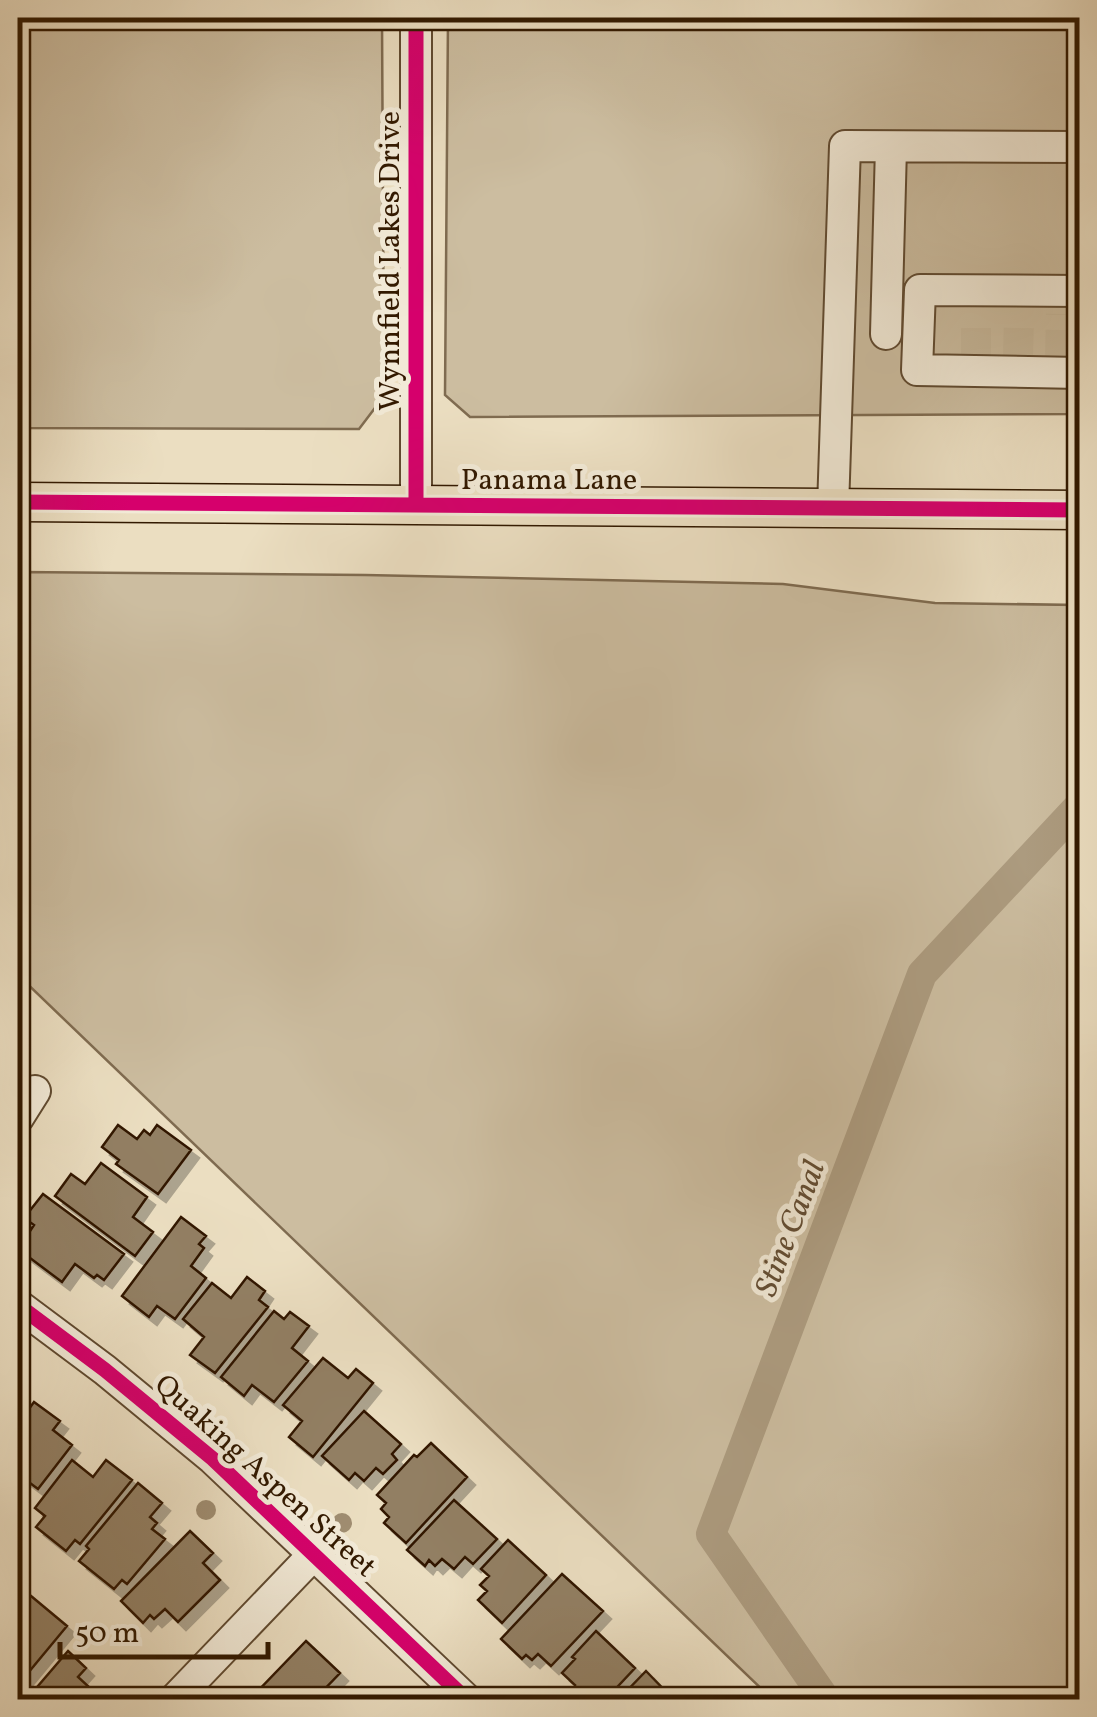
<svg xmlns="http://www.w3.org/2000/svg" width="1097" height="1717" font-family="Vollkorn,serif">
<defs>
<filter id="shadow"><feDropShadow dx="8" dy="8" stdDeviation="0" flood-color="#0004"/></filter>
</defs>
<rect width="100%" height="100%" fill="#ebdec1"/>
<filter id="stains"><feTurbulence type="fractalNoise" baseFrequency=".002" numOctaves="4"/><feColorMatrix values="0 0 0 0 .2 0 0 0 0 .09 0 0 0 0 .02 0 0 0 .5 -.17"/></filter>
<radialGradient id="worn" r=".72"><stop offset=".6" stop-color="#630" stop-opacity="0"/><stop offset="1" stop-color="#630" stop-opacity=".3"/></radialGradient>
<path fill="#ccbda0" stroke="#7f6b50" stroke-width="2.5" d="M18,18H382L384,396L359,429L18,428Z
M448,18H1079V414L470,417L445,395Z
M18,572L365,575L783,584L935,603L1079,605V1699H772L18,975Z"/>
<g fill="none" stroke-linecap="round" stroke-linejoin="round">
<path stroke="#ac9b7f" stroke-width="30" d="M826,1700L711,1534L922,974L1080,805"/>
</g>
<path fill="#927f64" stroke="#321900" stroke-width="2.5" filter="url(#shadow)" d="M118,1125L137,1139L144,1130L150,1135L157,1125L191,1150L158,1194L116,1164L119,1160L102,1147Z
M101,1163L147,1197L133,1217L153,1232L135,1256L55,1196L71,1174L85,1184Z
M43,1194L124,1254L104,1280L97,1275L94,1278L75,1264L62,1282L18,1249L34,1225L24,1218Z
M181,1217L206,1236L199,1244L204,1248L191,1266L206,1278L175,1319L157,1306L149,1317L122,1296Z
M247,1277L265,1291L259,1300L268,1307L215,1373L190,1355L204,1337L183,1319L212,1283L231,1298Z
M274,1311L284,1319L290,1312L309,1326L292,1348L308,1361L274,1402L252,1385L244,1396L221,1377Z
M323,1358L348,1378L356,1369L373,1383L313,1457L289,1437L302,1421L283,1405Z
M34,1402L60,1421L53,1430L72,1445L38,1489L22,1477L18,1483V1424Z
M364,1411L401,1444L392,1454L397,1460L383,1474L376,1468L364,1481L355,1473L349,1480L322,1456Z
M431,1443L467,1477L406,1543L384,1523L389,1517L381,1509L386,1503L377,1495L414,1455L417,1457Z
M72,1460L93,1477L106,1460L132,1480L80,1544L75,1540L66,1551L36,1527L45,1516L35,1508Z
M138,1483L162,1503L150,1517L157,1523L152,1529L165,1539L127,1584L122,1580L114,1589L79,1561L89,1549L86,1546Z
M454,1500L497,1539L473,1564L465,1557L454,1569L442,1559L435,1566L429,1560L425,1566L407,1550Z
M190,1531L213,1553L203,1563L220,1580L178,1622L165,1609L154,1619L150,1615L143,1623L121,1601Z
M508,1540L546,1575L502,1623L478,1600L487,1591L480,1585L489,1576L481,1569Z
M562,1574L603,1611L551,1666L538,1654L532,1660L526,1655L522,1659L501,1639Z
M25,1591L67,1626L18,1685V1600Z
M596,1631L635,1668L605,1700H577L569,1692L575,1685L562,1673L575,1659L572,1657Z
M306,1641L340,1673L314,1700H259L254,1695Z
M68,1651L86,1668L78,1677L103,1700H26Z
M646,1671L674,1700H618Z"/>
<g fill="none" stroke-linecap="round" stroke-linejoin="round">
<path stroke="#c6b79a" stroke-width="30" stroke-dasharray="30 15" stroke-linecap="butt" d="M976,358V315
M1018,358L1019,316
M1060,360L1061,314"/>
<defs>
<path id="minor" d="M1080,291L920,290L917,370L1080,373
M886,334L891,147
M416,505V18
M833,508L845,146L1080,147
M18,1118L35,1091
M18,1305L105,1370L213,1459L467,1700
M174,1700L315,1553"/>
<path id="major" d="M18,502L1080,510"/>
</defs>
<use href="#minor" stroke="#604a30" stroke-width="34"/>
<use href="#major" stroke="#321900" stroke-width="41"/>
<use href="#minor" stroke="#f2ead7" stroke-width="30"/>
<use href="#major" stroke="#ebdec1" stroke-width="38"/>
<defs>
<path id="cycleway" d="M18,502L1080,510
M416,505V18
M18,1305L105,1370L213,1459L467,1700"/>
</defs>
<use href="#cycleway" stroke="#f2ead7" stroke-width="21"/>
<use href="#cycleway" stroke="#d6006c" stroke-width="15"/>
</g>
<g fill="#9f8d71">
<circle cx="206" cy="1510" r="10"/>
<circle cx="342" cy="1523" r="10"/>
</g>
<g text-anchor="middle" stroke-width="10" stroke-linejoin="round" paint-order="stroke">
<g font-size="30" fill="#321900" stroke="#f2ead7">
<text transform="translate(389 261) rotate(-90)" y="10">Wynnfield Lakes Drive</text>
<text x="549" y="489">Panama Lane</text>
<text transform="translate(266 1475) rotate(42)" y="10">Quaking Aspen Street</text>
</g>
<g font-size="32" font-style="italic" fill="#634d33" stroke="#f2ead7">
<text transform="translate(789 1228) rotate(-69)" y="11">Stine Canal</text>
</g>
</g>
<rect width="1097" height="1717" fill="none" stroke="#ebdec1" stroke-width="60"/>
<rect x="20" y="20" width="1057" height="1677" fill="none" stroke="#321900" stroke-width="5"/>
<rect x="30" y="30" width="1037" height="1657" fill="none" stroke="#321900" stroke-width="2.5"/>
<path d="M60 1642v15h208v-15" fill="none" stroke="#321900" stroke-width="5"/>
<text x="75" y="1642" font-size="30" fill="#321900" stroke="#f2ead7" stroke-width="8" paint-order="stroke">50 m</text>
<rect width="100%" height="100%" filter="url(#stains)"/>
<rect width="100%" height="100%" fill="url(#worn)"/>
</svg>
